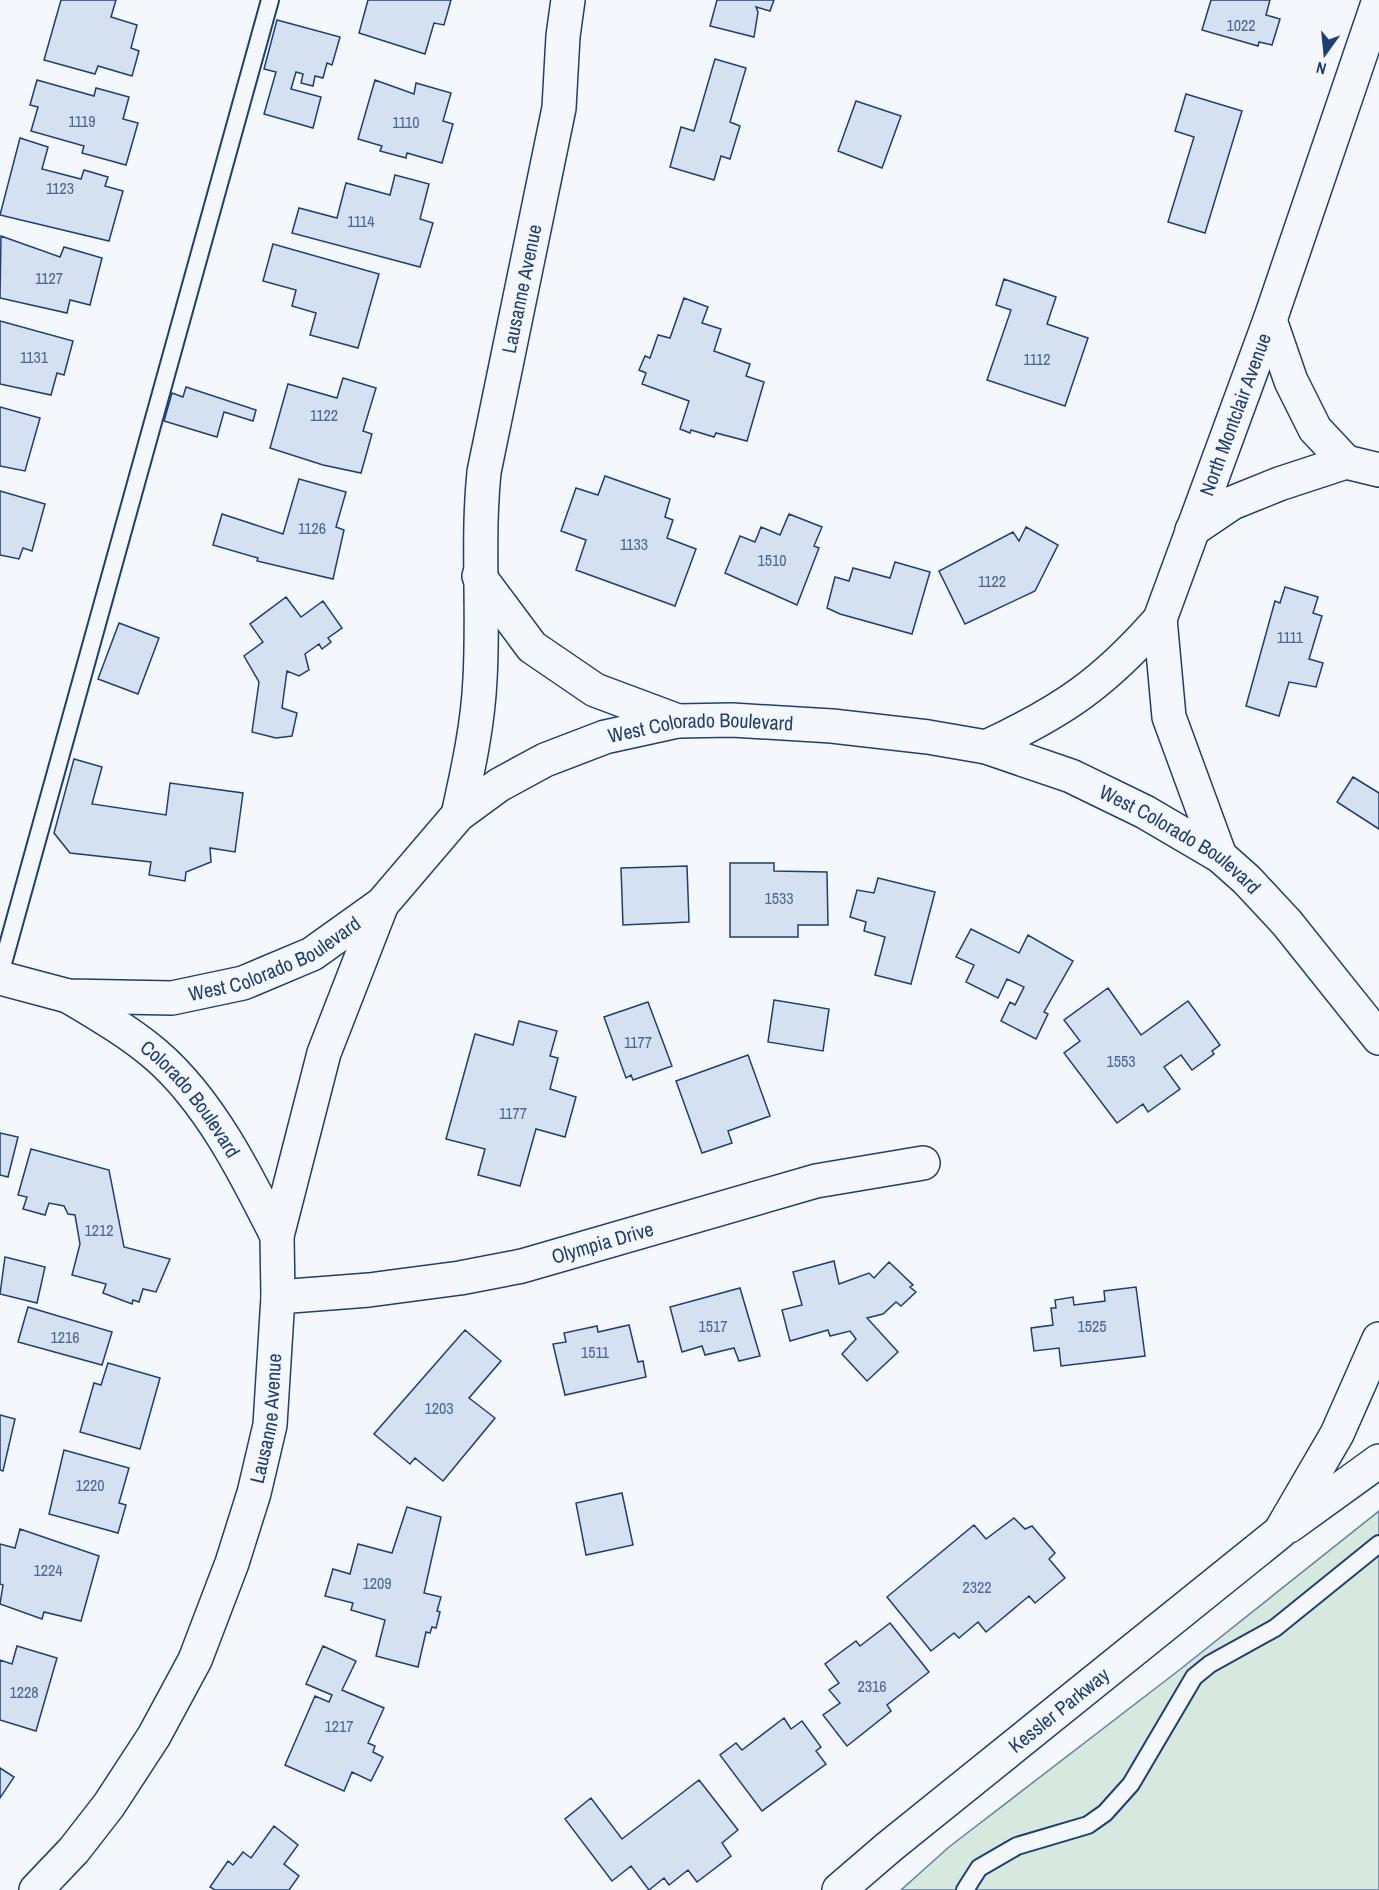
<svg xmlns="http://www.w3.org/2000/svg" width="1379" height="1890" font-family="'Archivo Narrow',sans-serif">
<rect width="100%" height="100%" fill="#f4f7fb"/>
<path fill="#d7e8df" stroke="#687fa3" stroke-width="1.5" d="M1379,1511V1890H901L949,1847L1178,1671Z"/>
<path fill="#d5e0f0" stroke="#1d3f73" stroke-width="1.5" d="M61,0H116L111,17L137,25L131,48L139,51L132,76L98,66L95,74L44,60Z
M368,0H451L444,25L434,23L425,54L359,33Z
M717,0H774L770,11L756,7L758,12L754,37L710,26Z
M1211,0H1270L1266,15L1280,19L1272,45L1259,42L1258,46L1202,30Z
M277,20L340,37L332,65L327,63L323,78L315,76L313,86L301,83L303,74L296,72L291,89L321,97L313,128L264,114L276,72L264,69Z
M715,59L746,68L730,122L740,126L730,159L721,156L714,180L670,167L681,127L694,131Z
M37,80L94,96L96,88L129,97L123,119L138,123L126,165L82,153L84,146L31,131L38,107L30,105Z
M375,80L414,94L416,83L451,93L443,121L453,124L442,163L407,153L406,158L380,151L382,146L358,139Z
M1186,94L1242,111L1205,233L1168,222L1194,137L1175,131Z
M856,101L901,116L882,168L838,151Z
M20,138L48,147L42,169L81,179L84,170L108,177L105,186L123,191L109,241L0,215Z
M395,175L429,184L420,219L433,223L420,267L292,233L299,208L337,218L346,183L390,195Z
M1,236L60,257L64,247L102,258L90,305L70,300L67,313L0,298Z
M273,244L379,274L358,348L310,335L316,313L292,306L296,290L263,281Z
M1004,279L1056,297L1047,324L1088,338L1065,406L987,380L1011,310L996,305Z
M684,298L708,307L702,323L721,329L714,351L750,364L746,376L764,382L747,441L716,433L714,437L691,430L690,433L680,429L689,401L642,384L646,373L639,370L645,356L650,358L658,335L670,338Z
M0,321L73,341L64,375L57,373L51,395L0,384Z
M343,378L376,388L363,431L372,434L361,473L323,465L270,448L288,384L337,398Z
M186,387L256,410L253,421L224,412L217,437L164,421L172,393L183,397Z
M0,407L40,418L25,471L0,466Z
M605,476L670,499L665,517L673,520L667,538L696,549L675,606L576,570L586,540L561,531L576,488L598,495Z
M299,479L346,492L336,527L344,530L333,579L257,561L258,558L213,545L222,514L283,534Z
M0,491L45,504L32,551L23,548L19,559L0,555Z
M789,514L822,527L814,546L819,548L797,605L725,573L740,536L755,542L761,527L780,535Z
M1026,527L1058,545L1035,591L965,624L939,571L1013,532L1019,541Z
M895,562L930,572L912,634L840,614L827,608L835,577L849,581L853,568L890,578Z
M1285,587L1318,597L1313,613L1322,616L1309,659L1323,663L1316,687L1289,682L1279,716L1246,706L1275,601L1280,603Z
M286,597L301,617L323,601L342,628L328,638L331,642L322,649L319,644L305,654L309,670L299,676L287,671L282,708L297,713L292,736L276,738L252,732L259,682L244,656L263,642L250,624Z
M119,623L159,638L138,694L98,679Z
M74,759L102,767L92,804L166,815L170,783L243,793L235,852L210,848L211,862L186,872L185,881L149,875L151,862L70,853L54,833Z
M1353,777L1379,793V829L1337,802Z
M730,863H774V871L827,872L828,925H798V937H730Z
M687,866L689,922L623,925L621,868Z
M878,878L935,892L911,984L875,975L885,937L864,931L866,922L850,917L857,890L874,893Z
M971,929L1019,953L1028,935L1073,961L1044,1012L1048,1014L1036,1039L1001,1021L1010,1002L1015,1005L1024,987L1007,979L998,998L966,982L974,965L956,957Z
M1108,988L1141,1035L1188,1001L1220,1045L1212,1051L1214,1054L1192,1070L1181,1055L1164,1067L1180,1089L1148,1112L1143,1104L1117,1123L1064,1053L1080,1041L1064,1020Z
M774,1000L829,1009L823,1051L768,1042Z
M648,1002L672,1066L633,1080L631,1075L626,1078L604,1017Z
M519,1021L557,1031L550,1056L558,1058L550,1089L576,1097L565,1137L536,1129L520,1186L478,1175L485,1149L446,1139L475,1034L513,1045Z
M748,1055L770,1116L728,1131L732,1143L702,1153L676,1081Z
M0,1133L18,1137L8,1177L0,1175Z
M31,1149L109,1170L124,1247L170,1259L156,1292L143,1289L139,1302L133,1300L132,1304L103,1293L106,1284L72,1275L80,1244L75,1215L68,1214L64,1206L49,1203L45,1215L23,1209L27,1197L18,1195Z
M5,1257L45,1267L37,1303L0,1294Z
M834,1261L839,1284L869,1273L874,1278L889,1262L913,1285L910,1287L916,1292L901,1306L896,1302L883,1314L867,1318L898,1352L867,1381L842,1354L856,1339L850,1331L830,1336L828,1330L790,1341L782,1310L802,1305L793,1272Z
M1136,1287L1145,1356L1061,1366L1059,1348L1034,1351L1031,1328L1053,1325L1051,1308H1056L1055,1300L1073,1297L1074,1305L1105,1301L1104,1291Z
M740,1288L760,1356L739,1361L734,1348L705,1355L702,1346L682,1352L670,1307Z
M28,1307L112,1332L102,1365L18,1342Z
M629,1325L638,1362L643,1361L646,1377L565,1395L553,1344L566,1342L564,1333L597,1326L598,1332Z
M465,1330L501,1361L469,1398L495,1418L443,1481L415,1458L410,1464L374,1434Z
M108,1363L160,1378L140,1449L80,1432L94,1383L101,1385Z
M0,1415L15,1419L3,1471L0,1470Z
M64,1450L129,1468L119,1503L126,1505L118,1533L49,1514Z
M622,1493L633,1545L586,1555L576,1503Z
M407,1507L441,1517L424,1593L441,1597L437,1611L440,1612L436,1628L432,1627L430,1633L426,1632L418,1667L376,1656L385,1620L351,1610L353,1603L325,1596L333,1569L350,1574L358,1544L392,1553Z
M1014,1518L1025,1529L1032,1526L1055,1553L1049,1559L1065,1578L1035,1603L1029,1596L986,1632L978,1622L959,1638L954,1633L931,1651L887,1597L974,1525L986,1539Z
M20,1529L99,1556L81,1621L44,1612L42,1619L0,1604L3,1585L0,1584V1544L15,1548Z
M890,1623L929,1672L887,1705L891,1711L847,1746L823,1715L840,1703L829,1690L839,1683L825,1664L856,1641L860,1646Z
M17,1646L57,1658L36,1731L0,1720V1660L12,1664Z
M323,1646L356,1661L342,1690L384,1708L368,1743L375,1746L373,1752L383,1757L371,1781L352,1772L344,1791L285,1765L315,1696L329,1702L332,1695L306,1684Z
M784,1718L791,1729L802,1721L821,1747L816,1751L826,1764L762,1811L720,1755L736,1743L742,1750Z
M0,1768L14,1777L0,1798Z
M699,1780L738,1830L722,1843L731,1856L697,1882L688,1870L669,1885L664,1878L649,1890L631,1866L612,1881L565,1819L591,1798L622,1839Z
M274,1826L298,1845L284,1864L299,1876L289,1890H215L210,1887L228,1861L233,1865L243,1852L251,1858Z"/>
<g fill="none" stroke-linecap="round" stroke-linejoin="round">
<defs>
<path id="service" d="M0,974L270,0
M965,1890L979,1868L1017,1846L1088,1825L1105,1813L1131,1784L1194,1677L1210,1664L1275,1628L1379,1544"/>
<g id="minor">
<path d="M1270,320L1291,381L1315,429L1346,462L1379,470"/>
<path d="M1192,530L1232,503L1279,484L1346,462"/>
<path d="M479,576L532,647L595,690L678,721"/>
<path d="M1160,619L1169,717L1220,856"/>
<path id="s1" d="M986,747C1063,711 1104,683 1160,619L1270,320L1379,0"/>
<path id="s2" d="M458,815C468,770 478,725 480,679C484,610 477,541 484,472L559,108L563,36L568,0"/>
<path id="s3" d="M68,996C98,1014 129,1032 155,1054C209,1100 246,1174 277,1236"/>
<path id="s4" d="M278,1297L369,1290L460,1278L522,1266L816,1181L923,1163"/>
<path id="s5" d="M36,1890L74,1850L109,1805L154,1736L195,1660L232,1563L254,1493L270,1425L278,1297L277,1236L324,1053L382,904"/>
</g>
<g id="tertiary">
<path id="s6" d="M0,978L68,996L172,998L243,983L312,954L382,904L458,815L499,785L545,760L605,737L678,721L732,720L832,726L928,737L986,747L1071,776L1145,812L1220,856L1247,880L1287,923L1379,1038"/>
<path d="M1289,1526L1379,1461"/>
<path id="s7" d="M839,1890L889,1847L1280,1532L1337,1434L1379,1339"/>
</g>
</defs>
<use href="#service" stroke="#1d3f73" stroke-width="20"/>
<use href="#minor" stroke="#1d3f73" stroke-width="36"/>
<use href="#tertiary" stroke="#1d3f73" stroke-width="36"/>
<use href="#service" stroke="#f4f7fb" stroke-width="16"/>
<use href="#minor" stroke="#f4f7fb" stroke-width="33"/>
<use href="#tertiary" stroke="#f4f7fb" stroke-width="33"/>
</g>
<g text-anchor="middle" stroke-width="4.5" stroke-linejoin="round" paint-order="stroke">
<g font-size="16" fill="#4b6792">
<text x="1241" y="31">1022</text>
<text x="82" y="127">1119</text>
<text x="406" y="128">1110</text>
<text x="60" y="194">1123</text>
<text x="361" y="227">1114</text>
<text x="49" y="284">1127</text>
<text x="34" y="363">1131</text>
<text x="1037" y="365">1112</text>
<text x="324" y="421">1122</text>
<text x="312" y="534">1126</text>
<text x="634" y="550">1133</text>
<text x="772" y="566">1510</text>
<text x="992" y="587">1122</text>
<text x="1290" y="643">1111</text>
<text x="779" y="904">1533</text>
<text x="638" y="1048">1177</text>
<text x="1121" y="1067">1553</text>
<text x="513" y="1119">1177</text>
<text x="99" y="1236">1212</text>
<text x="713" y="1332">1517</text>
<text x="1092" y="1332">1525</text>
<text x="65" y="1343">1216</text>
<text x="595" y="1358">1511</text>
<text x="439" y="1414">1203</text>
<text x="90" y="1491">1220</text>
<text x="48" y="1576">1224</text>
<text x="377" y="1589">1209</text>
<text x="977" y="1593">2322</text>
<text x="872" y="1692">2316</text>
<text x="24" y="1698">1228</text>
<text x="339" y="1732">1217</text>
</g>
<g font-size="20" fill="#1d3f73" stroke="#f4f7fb">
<text dy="7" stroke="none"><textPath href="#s2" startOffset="532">Lausanne Avenue</textPath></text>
<text dy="7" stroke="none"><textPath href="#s1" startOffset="436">North Montclair Avenue</textPath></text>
<text dy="7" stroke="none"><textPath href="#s6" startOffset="789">West Colorado Boulevard</textPath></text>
<text dy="7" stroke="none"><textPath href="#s6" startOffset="1293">West Colorado Boulevard</textPath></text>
<text dy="7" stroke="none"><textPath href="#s6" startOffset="285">West Colorado Boulevard</textPath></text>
<text dy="7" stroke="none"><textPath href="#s3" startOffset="162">Colorado Boulevard</textPath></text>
<text dy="7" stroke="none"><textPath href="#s4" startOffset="330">Olympia Drive</textPath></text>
<text dy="7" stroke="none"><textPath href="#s5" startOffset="534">Lausanne Avenue</textPath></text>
<text dy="7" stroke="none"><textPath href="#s7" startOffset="284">Kessler Parkway</textPath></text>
</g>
</g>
<g transform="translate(1325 54) rotate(195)" stroke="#f4f7fb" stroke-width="4.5" paint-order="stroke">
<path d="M0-4.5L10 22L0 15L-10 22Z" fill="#1d3f73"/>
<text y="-9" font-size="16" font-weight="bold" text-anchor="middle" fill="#1d3f73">N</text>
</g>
</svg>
